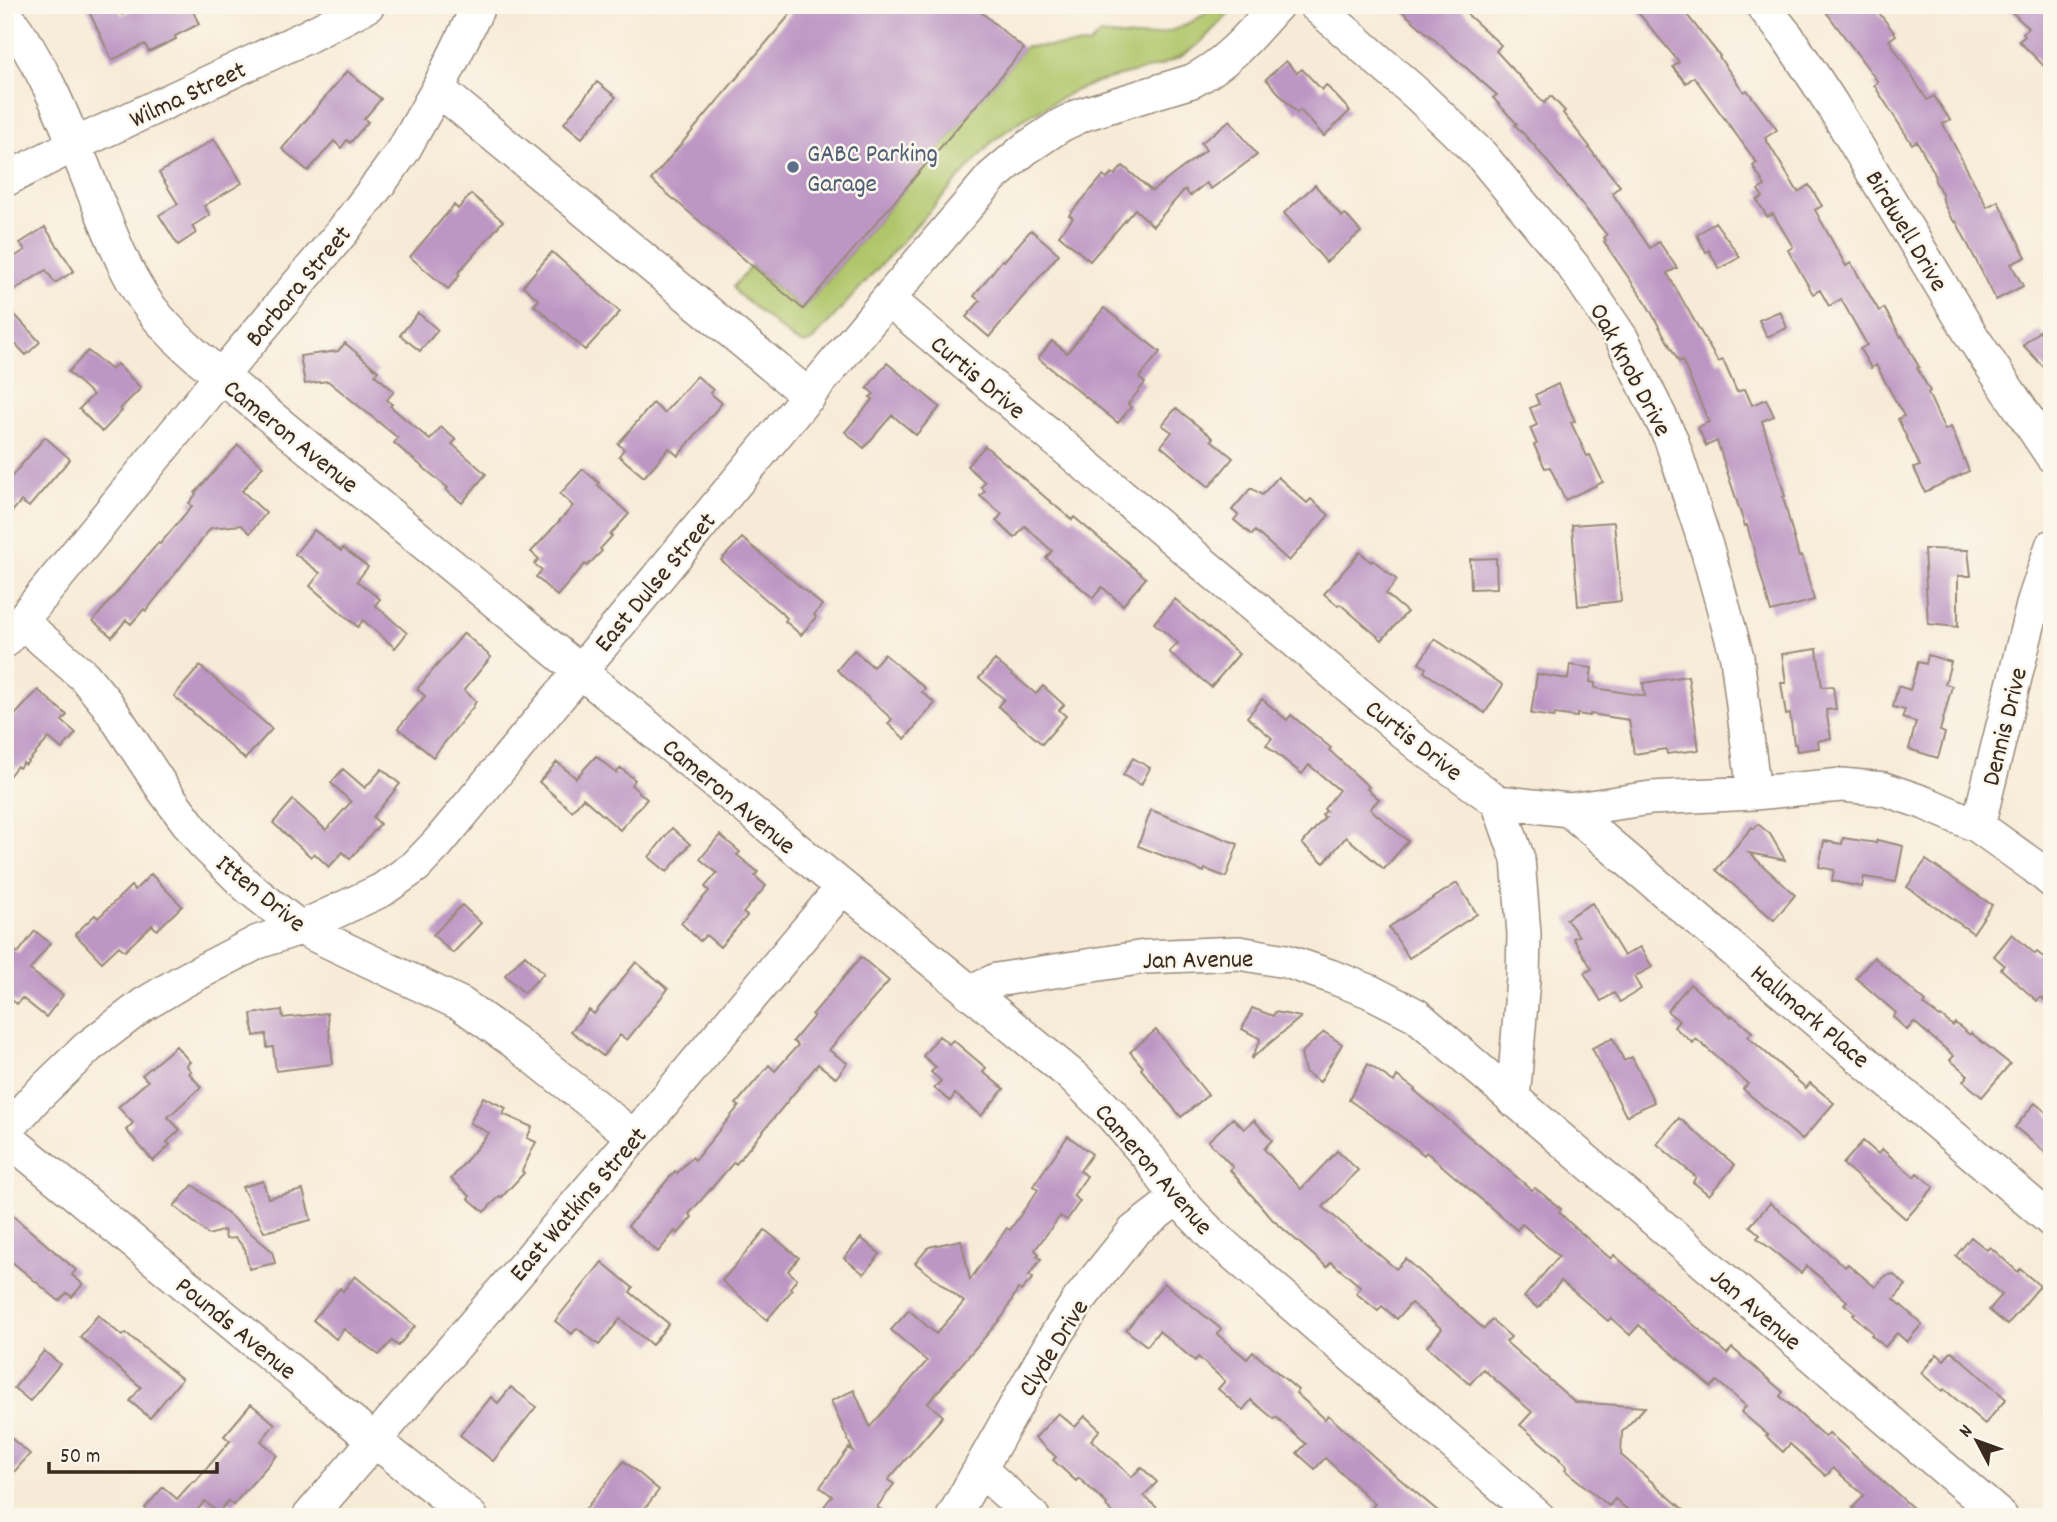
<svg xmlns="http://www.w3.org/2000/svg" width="2057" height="1522" font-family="Dekko,sans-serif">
<rect width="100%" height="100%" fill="#fbf7ec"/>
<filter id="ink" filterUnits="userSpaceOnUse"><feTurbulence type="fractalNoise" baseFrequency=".0143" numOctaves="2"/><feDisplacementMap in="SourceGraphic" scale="14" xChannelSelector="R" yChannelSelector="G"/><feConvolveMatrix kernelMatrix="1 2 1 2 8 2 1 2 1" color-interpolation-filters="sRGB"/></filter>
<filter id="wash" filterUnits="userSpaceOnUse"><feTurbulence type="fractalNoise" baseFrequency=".00686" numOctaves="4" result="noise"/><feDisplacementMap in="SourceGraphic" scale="28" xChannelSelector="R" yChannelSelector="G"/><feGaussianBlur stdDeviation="1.57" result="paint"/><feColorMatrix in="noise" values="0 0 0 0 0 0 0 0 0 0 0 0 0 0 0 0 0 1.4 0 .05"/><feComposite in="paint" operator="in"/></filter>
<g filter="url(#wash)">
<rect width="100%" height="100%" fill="#f7ebd7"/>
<path fill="#b0c66a" stroke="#767844" stroke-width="2" d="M1218,5H1237L1199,44L1180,57L1159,66L1097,82L1072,92L1017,123L993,141L812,341L805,344L794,340L737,293L733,287L751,266L803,309L1025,47L1089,45L1100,34C1113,35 1127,37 1140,37C1167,36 1196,21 1218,5Z"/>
<g id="blocks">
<path fill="#bd97c4" d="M86,5H117L122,15L141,5H190L199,24L175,36L176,39L149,52L145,44L112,60Z
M798,5H973L1024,49L803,309L651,180Z
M1395,5H1457L1501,45L1496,51L1544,103L1551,96L1565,111L1563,113L1590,147L1589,148L1620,186L1612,193L1650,248L1659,242L1677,268L1667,273L1718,362L1723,360L1737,392L1745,389L1752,405L1766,399L1774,416L1762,421L1785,496L1783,497L1799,557L1802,556L1814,600L1771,612L1747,525L1745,526L1717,441L1706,446L1698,427L1709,422L1682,360L1679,362L1646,303L1604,242L1606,241L1604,238L1607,235L1533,144L1515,125L1517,124L1493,98L1497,95Z
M1632,5H1679L1720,56L1719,57L1744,92L1747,90L1777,130L1765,138L1798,192L1809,185L1822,206L1815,210L1846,266L1851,263L1879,311L1884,308L1901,337L1902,336L1919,367L1917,368L1930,391L1928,393L1945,430L1951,427L1969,471L1925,492L1914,468L1920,466L1898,419L1904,416L1876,365L1871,368L1860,349L1867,345L1841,299L1829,306L1820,290L1813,294L1788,250L1793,247L1773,214L1767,217L1757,200L1763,197L1758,190L1765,186L1753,166L1757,163L1694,77L1686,83L1673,67L1679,62Z
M1821,5H1873L1896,35L1889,40L1927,100L1934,96L1950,120L1943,124L1987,207L1998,201L2026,257L2011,264L2023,286L1996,300L1956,221L1955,222L1951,218L1944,204L1942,194L1935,181L1934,172L1917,141L1912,144L1874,85L1878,82Z
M2005,5H2052V74L2019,41L2025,36L2023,33L2028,28Z
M1286,61L1297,73L1302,69L1322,90L1326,85L1350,111L1324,136L1300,110L1297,113L1266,79Z
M347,71L381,99L364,119L368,122L350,143L347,140L341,148L334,141L308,171L282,149Z
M597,82L616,97L582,138L564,123Z
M1230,120L1257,155L1211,189L1206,183L1190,196L1185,189L1153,226L1135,209L1090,261L1059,235L1073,218L1069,215L1103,176L1107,179L1112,173L1115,175L1123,166L1152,191L1206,150L1201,143Z
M214,139L242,183L204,206L210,215L192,226L196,233L178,245L159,215L178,204L159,173Z
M1315,185L1342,217L1345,214L1361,232L1326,262L1284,213Z
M471,194L503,221L458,273L460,275L448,289L410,257L454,205L458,209Z
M1715,222L1740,257L1719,269L1709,250L1706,252L1697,235Z
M45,227L74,271L55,283L46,270L5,296V263L25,250L20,243Z
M1031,230L1059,254L989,337L966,317L980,301L974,296L1002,260L1004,261Z
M552,252L620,312L585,350L534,305L539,300L523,286Z
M5,304L40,342L26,355L5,333Z
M1104,308L1160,352L1139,378L1145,383L1128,404L1131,407L1118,423L1038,358L1052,341L1067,353Z
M1780,311L1787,328L1767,337L1759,320Z
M418,313L438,330L420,351L400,335Z
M2039,331L2052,344V376L2023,345Z
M345,343L378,371L375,375L394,391L387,400L392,404L390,406L430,440L441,427L456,440L452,444L486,474L462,503L446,490L448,488L394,443L398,438L328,381L305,384L300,356L338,351Z
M88,351L111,370L117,364L141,388L120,409L122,411L102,432L79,409L93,395L68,372Z
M887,363L940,407L916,435L892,415L864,448L845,432L873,399L870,397L874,394L867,388Z
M697,376L713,390L710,393L722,403L678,456L669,448L644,477L619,456L624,449L618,444L653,403L664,413Z
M1558,384L1575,421L1571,423L1587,456L1590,455L1603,482L1565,500L1550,467L1545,468L1534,445L1537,444L1530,428L1537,425L1530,408L1539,404L1535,395Z
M1176,408L1213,438L1211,440L1233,458L1209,487L1161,446L1172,432L1162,425Z
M45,437L70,459L29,507L21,501L5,520V484Z
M238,445L263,466L242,491L266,513L250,533L241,525L211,528L146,611L144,609L131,624L126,620L112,637L93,621L158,543L160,544L192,506L189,503L196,494L195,493Z
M985,446L1072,520L1074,517L1146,578L1123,605L1102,587L1093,598L1046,558L1052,551L1025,526L1015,538L996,521L1002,514L980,496L985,491L981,487L985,482L967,466Z
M583,469L599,483L598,485L629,514L610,535L612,536L600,549L602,551L587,566L585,564L557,596L536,577L542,570L534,564L539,559L531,552L573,506L560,494Z
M1278,477L1307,503L1311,499L1329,515L1289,561L1255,531L1252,535L1234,520L1238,515L1232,510L1251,488L1262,495Z
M1614,522L1621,601L1578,606L1572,525Z
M314,530L341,551L343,548L368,567L357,581L380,599L375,605L407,633L395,648L363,620L358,627L310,586L320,573L295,554Z
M742,538L822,605L814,615L816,617L801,635L785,621L787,618L721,560Z
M1924,549L1968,550L1971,576H1958V627L1928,624Z
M1360,552L1371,562L1373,560L1397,580L1386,594L1407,612L1382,640L1340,604L1338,606L1324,594Z
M1496,558L1497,588L1471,589L1470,559Z
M1175,599L1239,654L1211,687L1169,652L1178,643L1154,623Z
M464,633L491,657L464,690L476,701L473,707L433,757L398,728L425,696L417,689Z
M1435,639L1503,685L1485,713L1424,672L1426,668L1419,663Z
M1817,649L1822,687L1833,686L1836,709L1826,710L1831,738L1818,741L1819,748L1797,751L1796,744H1794L1790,714L1786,715L1781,683H1786L1782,654Z
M854,650L873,667L884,654L925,688L922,692L935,703L905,739L888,724L892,719L837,670Z
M1928,655L1951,662L1945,684L1952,686L1940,731L1945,733L1938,758L1909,749L1916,722L1902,718L1905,710L1893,707L1898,686L1910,690L1918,662L1926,664Z
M995,660L1036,694L1043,686L1064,705L1059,710L1066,716L1042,744L998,706L1004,699L979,678Z
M1570,665L1592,668L1590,682L1595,683V688L1645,696L1643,683L1688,676L1699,750L1667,754L1666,749L1634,754L1629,720L1590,714V716L1577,714V717L1555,714L1554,717L1531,714L1537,674L1568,679Z
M200,666L272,729L245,759L174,696Z
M38,690L67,715L62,721L76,733L62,749L49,738L25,765L23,763L19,768L17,766L5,781V726Z
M1262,699L1287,720L1291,715L1331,748L1329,750L1369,787L1367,789L1379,799L1370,809L1408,841L1384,869L1346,837L1324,863L1302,844L1325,817L1322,815L1326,811L1324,809L1339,790L1309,765L1302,774L1266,745L1272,738L1247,717Z
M596,756L616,773L621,768L635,780L631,785L647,799L620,830L583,798L572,811L539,782L557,762L576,778Z
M1133,758L1150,768L1141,785L1123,775Z
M343,769L365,788L382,769L400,784L373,817L380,824L350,859L343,852L329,867L314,853L311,857L273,823L293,800L326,830L351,802L331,783Z
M1151,810L1238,844L1226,877L1205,869L1204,872L1138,846Z
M1758,824L1770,834L1785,860L1749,853L1795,895L1774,920L1716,870L1752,827L1754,829Z
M672,828L690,844L667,872L649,857Z
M720,835L740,852L737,855L758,872L755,876L766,886L743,913L747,916L720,947L706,935L700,941L681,923L709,891L705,887L717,873L700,859Z
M1843,838L1876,843L1877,840L1903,846L1896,882L1864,877L1862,887L1832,881L1834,870L1819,867L1824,841L1842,844Z
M1926,860L1992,905L1973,933L1907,887Z
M151,874L182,906L157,930L152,925L125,951L119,946L102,962L75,934L95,915L98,918L131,886L135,890Z
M1457,883L1477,914L1409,958L1389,927Z
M1592,903L1624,956L1640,947L1652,967L1634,977L1641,989L1620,1002L1614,993L1601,1001L1584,973L1592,969L1573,938L1579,936L1566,919Z
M462,905L481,923L453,953L433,935Z
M35,931L50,943L30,970L63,995L46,1017L22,998L17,1004L5,995V943L18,953Z
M2012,934L2035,954L2037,952L2052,964V1006L2041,997L2037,1001L2001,969L2004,965L1994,956Z
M525,955L544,973L524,993L505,975Z
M861,957L889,981L829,1050L847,1063L836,1078L818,1064L736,1164L734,1162L689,1214L692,1217L678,1234L675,1231L658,1252L628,1226L675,1171L677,1173L692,1157L695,1160L739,1106L736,1104L769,1065L775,1071L798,1045L793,1041L814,1016L812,1015Z
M1874,957L1926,1002L1924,1005L1940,1017L1941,1016L1953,1026L1955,1023L1970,1035L1971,1033L2010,1064L1982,1097L1963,1081L1968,1075L1950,1060L1954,1056L1914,1022L1907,1030L1893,1017L1896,1013L1856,978Z
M636,962L668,989L627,1040L620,1035L603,1056L571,1031L589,1010L594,1014Z
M1690,984L1717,1007L1718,1006L1731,1017L1732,1015L1752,1032L1748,1037L1806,1088L1810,1083L1834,1103L1802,1140L1743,1089L1748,1084L1696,1039L1693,1043L1674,1027L1679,1021L1667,1011Z
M1252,1008L1273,1016L1275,1012L1301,1017L1251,1059L1260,1041L1259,1038L1242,1029Z
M282,1010L283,1018L327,1013L333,1064L276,1071L273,1047L267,1048L266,1034L254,1036L251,1014Z
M1156,1030L1208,1095L1181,1117L1141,1069L1143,1067L1130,1052Z
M1324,1032L1342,1044L1320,1082L1305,1072L1301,1053Z
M939,1036L949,1044L953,1040L986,1068L983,1072L1004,1089L981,1116L955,1094L950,1101L934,1088L941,1081L931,1072L936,1067L923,1056Z
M1613,1038L1624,1061L1632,1057L1654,1102L1626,1116L1592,1048Z
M176,1046L190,1062L186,1065L191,1071L189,1073L201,1087L168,1117L180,1130L167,1142L170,1145L153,1161L126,1130L133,1123L118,1107L148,1081L142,1075Z
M1368,1064L1394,1082L1397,1076L1415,1089L1414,1090L1532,1190L1535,1188L1561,1209L1559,1212L1570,1223L1611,1259L1614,1255L1727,1354L1732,1348L1783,1392L1780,1396L1825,1437L1829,1433L1923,1517H1862L1853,1508L1864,1495L1833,1468L1826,1476L1790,1444L1783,1452L1766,1436L1768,1435L1741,1412L1746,1406L1717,1381L1711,1387L1639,1325L1630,1335L1611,1318L1608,1321L1561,1281L1538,1308L1524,1297L1559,1256L1522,1224L1517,1230L1426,1152L1424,1155L1406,1140L1349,1100Z
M483,1097L506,1108L503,1114L532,1127L527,1138L536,1142L522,1171L524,1173L502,1197L500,1196L484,1212L468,1198L470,1196L451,1179L489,1133L470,1123Z
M2035,1103L2052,1117V1158L2015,1127Z
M1233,1118L1244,1129L1254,1120L1272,1140L1264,1149L1301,1189L1337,1151L1358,1170L1323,1207L1396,1269L1406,1259L1484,1329L1492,1320L1511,1337L1506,1342L1575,1402L1645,1407L1622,1432L1621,1455L1692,1517H1636L1615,1499L1609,1506L1565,1470L1567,1467L1559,1460L1560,1459L1520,1425L1532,1412L1483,1369L1470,1384L1427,1346L1442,1329L1411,1303L1397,1319L1382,1306L1378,1311L1356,1293L1361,1287L1331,1262L1327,1267L1272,1219L1230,1170L1233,1167L1208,1141Z
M1679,1118L1735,1165L1709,1195L1693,1182L1696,1177L1657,1144Z
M1068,1136L1092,1154L1080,1171L1087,1176L1073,1196L1080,1201L1067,1220L1060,1216L1035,1250L1039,1254L1037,1256L1041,1259L1029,1275L1033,1278L1021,1291L1018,1289L1003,1316L928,1403L943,1416L888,1480L894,1484L877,1507L890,1517H816L832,1496L820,1487L849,1448L853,1451L831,1401L854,1390L870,1427L927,1361L891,1330L909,1310L936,1334L964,1302L915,1263L929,1247L961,1240L970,1280L1007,1228L1010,1230L1038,1190L1033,1186Z
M1863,1141L1878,1154L1882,1149L1914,1177L1917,1173L1934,1187L1906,1219L1843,1164Z
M263,1181L268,1198L303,1190L311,1220L264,1232L242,1187Z
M193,1185L272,1251L275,1263L249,1269L245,1249L236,1238L226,1239L224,1230L209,1235L174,1206Z
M1770,1203L1845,1267L1848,1264L1875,1287L1885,1276L1893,1274L1906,1285L1894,1299L1922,1324L1907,1342L1897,1333L1885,1347L1871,1335L1873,1333L1853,1315L1855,1313L1844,1304L1847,1301L1807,1266L1801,1273L1757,1238L1760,1235L1750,1226Z
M5,1209L76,1270L72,1275L83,1284L72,1297L67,1293L59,1301L5,1256Z
M765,1230L799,1258L788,1271L797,1279L790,1288L792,1290L767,1320L722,1281Z
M1971,1237L1987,1250L1990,1247L2018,1272L2020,1269L2040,1286L2007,1325L1989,1310L2002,1295L1956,1256Z
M861,1238L880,1254L864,1274L844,1258Z
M602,1262L633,1288L630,1292L669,1324L652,1345L620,1319L599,1345L577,1328L572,1334L555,1321Z
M355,1276L415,1326L398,1346L392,1341L379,1355L344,1329L336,1339L313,1320L340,1288L343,1291Z
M1164,1283L1221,1329L1217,1334L1247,1359L1253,1352L1298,1390L1296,1393L1325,1419L1328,1415L1382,1464L1445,1517H1383L1372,1507L1375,1504L1325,1458L1315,1469L1297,1453L1306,1444L1276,1417L1274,1419L1251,1400L1243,1410L1218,1389L1225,1381L1198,1357L1195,1361L1159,1331L1147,1346L1126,1330Z
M98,1315L122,1336L126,1333L182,1379L150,1418L130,1401L141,1387L80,1337Z
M44,1351L60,1364L30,1401L14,1388Z
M1952,1351L2006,1399L1985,1424L1944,1389L1942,1391L1921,1373L1937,1354L1944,1360Z
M511,1387L536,1407L493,1461L460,1435L491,1397L498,1403Z
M251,1404L275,1424L261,1441L277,1455L233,1505L228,1501L218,1513L205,1501L195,1513L199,1517H156L145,1508L163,1487L177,1499L193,1481L195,1482L230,1441L224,1436Z
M1058,1413L1075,1427L1085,1416L1100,1430L1091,1440L1132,1477L1141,1467L1157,1482L1144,1496L1167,1517H1117L1106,1506L1107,1504L1079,1478L1076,1481L1053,1460L1056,1457L1035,1438Z
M5,1433L30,1454L5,1482Z
M624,1461L659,1490L638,1517H579Z"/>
</g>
</g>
<g filter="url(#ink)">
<use href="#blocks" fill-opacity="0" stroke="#998a7a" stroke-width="2"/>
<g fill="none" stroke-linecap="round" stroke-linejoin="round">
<defs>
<path id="minor" d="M1315,5L1418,95L1482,156L1573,266L1622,339L1671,439L1708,552L1737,657L1754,793
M1762,5L1787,36L1831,103L1973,338L2052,456
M5,14C51,73 74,146 103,215C116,247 130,282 152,310C171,335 196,356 221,376L1076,1079L1111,1114L1149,1158L1177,1198L1212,1235L1538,1517
M438,89L809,396
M5,180L74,145L306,37L368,5
M888,299L1420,746L1498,802L1569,810L1651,798L1754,793L1842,785L1884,789L1925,803L1978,826L2035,867L2052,881
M22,622L84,676L107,704L165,792L203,843L248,887L300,928L461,1004L516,1043L634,1137
M5,641L221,376L342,232L384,177L403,151L438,89L479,5
M1498,802L1518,859L1524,934L1523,979L1513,1100
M1569,810L2052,1221
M1978,826L2034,601L2052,546
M970,993L996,980L1145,957L1239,953L1286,961L1330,976L1369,991L1416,1015L2001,1517
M5,1132L34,1099L88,1047L143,1005L183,981L258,942L300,928L382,890L416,866L438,843L888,299L992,177L1025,149L1061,125L1084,114L1192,81C1228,63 1251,34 1277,5
M5,1136L374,1440L471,1517
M980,1469L1033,1517
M309,1517L634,1137L842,888
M953,1517L1050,1345L1078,1301L1134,1231L1177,1198"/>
</defs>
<use href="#minor" stroke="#998a7a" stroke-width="36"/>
<use href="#minor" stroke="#fff" stroke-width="33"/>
</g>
</g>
<circle fill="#5c6f8a" stroke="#fbf7ec" stroke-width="2.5" cx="793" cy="167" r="7"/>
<g text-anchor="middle" stroke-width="5" stroke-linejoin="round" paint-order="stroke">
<g font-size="26" fill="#3b2a1e" stroke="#fbf7ec">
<text transform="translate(187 93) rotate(-25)" y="9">Wilma Street</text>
<text transform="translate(1908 230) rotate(59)" y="9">Birdwell Drive</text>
<text transform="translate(297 285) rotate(-50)" y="9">Barbara Street</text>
<text transform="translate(1632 369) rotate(62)" y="9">Oak Knob Drive</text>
<text transform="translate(979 376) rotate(40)" y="9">Curtis Drive</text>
<text transform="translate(292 435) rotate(39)" y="9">Cameron Avenue</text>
<text transform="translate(654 581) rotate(-50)" y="9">East Dulse Street</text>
<text transform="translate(2003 726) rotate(-76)" y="9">Dennis Drive</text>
<text transform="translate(1415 739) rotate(38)" y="9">Curtis Drive</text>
<text transform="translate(730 795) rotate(40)" y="9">Cameron Avenue</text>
<text transform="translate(262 892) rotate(39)" y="9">Itten Drive</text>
<text transform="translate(1198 958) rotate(-1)" y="9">Jan Avenue</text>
<text transform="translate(1811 1015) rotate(40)" y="9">Hallmark Place</text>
<text transform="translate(1155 1168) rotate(49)" y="9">Cameron Avenue</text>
<text transform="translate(577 1203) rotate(-49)" y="9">East Watkins Street</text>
<text transform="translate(1757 1308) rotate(41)" y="9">Jan Avenue</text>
<text transform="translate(237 1327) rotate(39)" y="9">Pounds Avenue</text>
<text transform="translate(1052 1347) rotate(-58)" y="9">Clyde Drive</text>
</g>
<g font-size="26" fill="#4e5e75" stroke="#fbf7ec" text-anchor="start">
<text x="807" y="161">GABC Parking<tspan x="807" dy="30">Garage</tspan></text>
</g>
</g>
<rect width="2057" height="1522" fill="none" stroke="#fbf7ec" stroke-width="28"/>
<g transform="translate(1977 1441) rotate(311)" stroke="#fbf7ec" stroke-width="5" paint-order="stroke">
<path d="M0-5L12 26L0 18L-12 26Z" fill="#3b2a1e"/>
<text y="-10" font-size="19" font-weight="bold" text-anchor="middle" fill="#3b2a1e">N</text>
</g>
<path d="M49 1462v10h168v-10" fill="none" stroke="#3b2a1e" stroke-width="3.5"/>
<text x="60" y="1462" font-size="21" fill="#3b2a1e" stroke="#fbf7ec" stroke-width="5" paint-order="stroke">50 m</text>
</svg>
